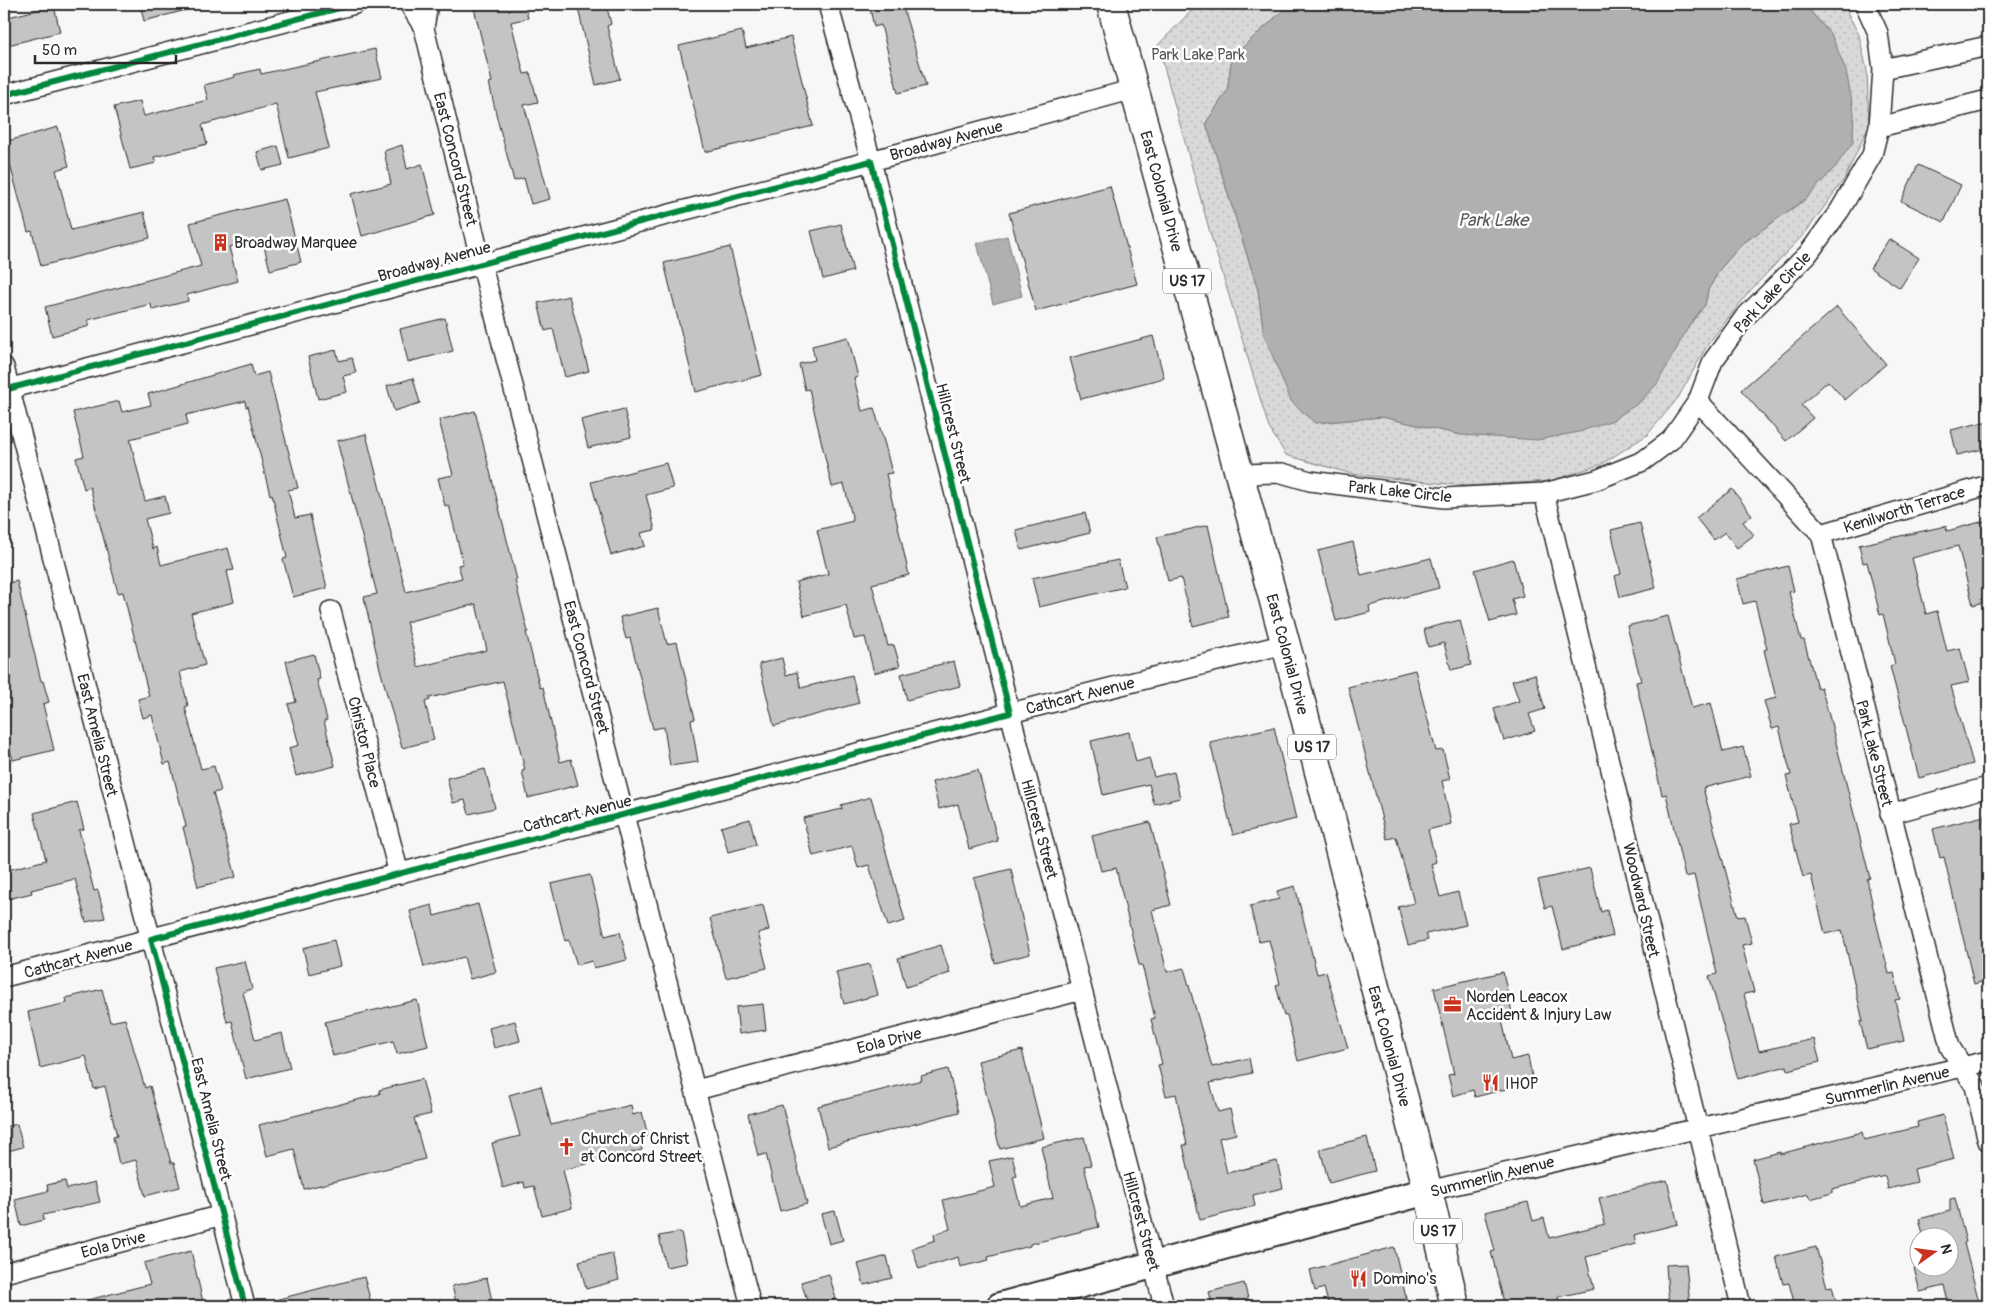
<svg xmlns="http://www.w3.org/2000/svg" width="1992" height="1310" font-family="Pangolin,sans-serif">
<defs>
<pattern id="green-dots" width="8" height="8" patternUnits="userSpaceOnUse" patternTransform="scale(1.25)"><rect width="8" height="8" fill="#d9d9d9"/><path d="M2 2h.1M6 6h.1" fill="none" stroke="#bababa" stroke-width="1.8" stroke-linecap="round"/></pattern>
</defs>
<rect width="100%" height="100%" fill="#f7f7f7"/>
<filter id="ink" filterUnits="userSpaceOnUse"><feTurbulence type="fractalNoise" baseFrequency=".02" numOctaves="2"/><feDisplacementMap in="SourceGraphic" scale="10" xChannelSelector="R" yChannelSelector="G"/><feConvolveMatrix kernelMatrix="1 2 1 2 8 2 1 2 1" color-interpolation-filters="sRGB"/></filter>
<g filter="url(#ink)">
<path fill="url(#green-dots)" stroke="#828282" d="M1198,4H1290L1232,57L1227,91L1206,123L1258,290L1264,335L1315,423L1382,417L1461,435L1690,324L1705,305L1708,290L1720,269L1742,244L1807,198L1832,36L1804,4H1843L1859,35L1867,71L1869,125L1845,178L1806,232L1749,292L1708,344L1678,398L1647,435L1602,464L1551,481L1466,486L1352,474L1286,455L1269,428L1211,236L1158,45Z"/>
<path fill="#b0b0b0" stroke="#7b7b7b" d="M1290,4H1804L1832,36L1846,71L1854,112L1853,142L1836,166L1807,198L1742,244L1720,269L1708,290L1705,305L1690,324L1657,384L1640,402L1613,420L1579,432L1538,440L1461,435L1382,417L1315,423L1291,401L1264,335L1258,290L1206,123L1227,91L1232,57Z
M1007,236L1022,296L993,304L977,243Z"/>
<path fill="#c4c4c4" stroke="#2b2b2b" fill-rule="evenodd" d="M140,4H189L190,9L144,21Z
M473,4H524L528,18L511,22L524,74L530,73L538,102L524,105L550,199L531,204L524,178L514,181L498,122L489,83L492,82Z
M577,4H606L611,24L607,26L620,79L596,85Z
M869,4H902L926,86L898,93L881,25L874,27Z
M54,6L60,32L4,46V18Z
M742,31L746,48L791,37L813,126L705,152L679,46Z
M375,49L382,78L315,92L329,148L289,158L276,104L202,125L207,144L154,157L156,163L130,169L114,107L140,101L144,116L208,100L204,85L235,77L234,75L260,69L261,74Z
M58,127L69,166L56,170L71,230L144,212L150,238L41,266L32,231L28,232L4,142Z
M402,145L407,169L422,164L435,215L362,236L351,194L391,184L384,151Z
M278,146L283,165L262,170L257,152Z
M1918,165L1961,185L1944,222L1901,201Z
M1110,186L1137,284L1036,311L1009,213Z
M285,199L301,262L270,270L262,238L229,247L238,281L187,295L188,301L152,310L151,304L88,320L90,326L52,336L45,307L201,266L190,223Z
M841,224L853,271L823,279L811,231Z
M1889,239L1919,258L1900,288L1870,268Z
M730,247L762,375L696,392L664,263Z
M569,296L589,371L565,377L553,329L545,331L538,303Z
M1837,307L1886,364L1845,400L1828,381L1801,405L1813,418L1786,441L1741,390Z
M445,318L453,351L408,362L400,329Z
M1153,336L1164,378L1081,399L1070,358Z
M848,337L858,377L854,378L862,411L874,408L885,445L892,473L886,474L909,575L872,584L888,646L894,645L900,666L874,673L865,637L854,639L846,605L804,616L796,582L828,574L817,530L853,521L844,484L832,487L809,389L805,390L799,364L815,360L812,346Z
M336,350L339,361L352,358L356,373L343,376L347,392L318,399L308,357Z
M251,364L254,376L268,372L298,488L288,490L295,518L310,515L327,588L293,597L283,559L287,558L272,494L270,495L248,406L246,407L245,401L186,415L188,424L130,439L145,501L165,496L169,513L145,519L153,549L157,547L161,565L228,548L234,570L227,571L234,602L191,613L205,665L180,672L188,706L185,707L201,769L214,766L221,791L213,793L236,877L198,887L183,827L186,826L170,762L164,764L152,715L143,718L138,699L149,696L123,592L118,593L90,487L84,489L76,458L84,456L73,412L119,401L122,412L151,405L148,394Z
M413,378L420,403L394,411L387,386Z
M624,409L631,437L588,448L581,420Z
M475,411L517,580H515L528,632H526L540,688L543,687L560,762L571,759L578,785L528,798L522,771L525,770L503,681L429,698L430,700L425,702L434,740L402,748L380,669L364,597L377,594L337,441L366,434L406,592L462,578L458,565L463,564L449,505L445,506L438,478L453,475L439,420ZM476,604L487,650L418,667L406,622Z
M1988,421V448L1957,455L1951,430Z
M666,463L673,488L646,495L655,530L641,533L645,546L611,555L591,482Z
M1732,489L1752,515L1743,522L1754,535L1737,548L1725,532L1714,540L1696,518Z
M1085,513L1090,533L1021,550L1016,530Z
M1988,520V601L1973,605L1958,546L1912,558L1926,614L1937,611L1947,651L1960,648L1969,682L1951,686L1973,764L1919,778L1890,666L1895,664L1883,614L1880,615L1867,562L1863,563L1859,545L1946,526L1947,531Z
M1640,523L1656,588L1620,597L1615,576L1621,574L1611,530Z
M1208,525L1229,617L1193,626L1181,578L1168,581L1157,537Z
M1353,542L1361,575L1431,558L1439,588L1369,606L1370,612L1336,621L1318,551Z
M1513,559L1523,596L1512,599L1516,615L1490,622L1475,570Z
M1118,560L1125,587L1039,607L1032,578Z
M1788,566L1794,591L1789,592L1801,640H1804L1817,688L1821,687L1830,719L1870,878L1867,879L1876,921L1889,974L1894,973L1900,999L1895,1000L1904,1041L1867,1049L1860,1022L1863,1021L1842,930L1825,934L1811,875L1803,877L1789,824L1798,822L1786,776L1791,775L1779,727L1772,729L1764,701L1776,698L1764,650L1767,649L1755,601L1743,604L1737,579Z
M17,581L41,681H43L49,702L43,704L54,750L13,760L4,729V584Z
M658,608L667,644L677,642L695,719L691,720L698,762L670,766L664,727L653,729L630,638L626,639L620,617Z
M1668,616L1692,708L1711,703L1723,752L1743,747L1751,776L1703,788L1738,917L1745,916L1752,943L1742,945L1754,992L1744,994L1759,1051L1814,1039L1820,1062L1788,1070L1787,1066L1738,1079L1709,976L1717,974L1694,875L1685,877L1666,794L1662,795L1636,682L1641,681L1627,626Z
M1460,620L1471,665L1451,670L1444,643L1428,647L1424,629Z
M314,654L320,679L317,680L327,720L324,721L335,766L296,776L289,748L299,745L288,704L296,702L286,661Z
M782,658L786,675L797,672L801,688L852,675L859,703L774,726L759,664Z
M954,661L960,686L907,700L901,674Z
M1415,670L1436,751L1443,750L1450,779L1442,781L1451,824L1428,830L1436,862L1431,864L1440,897L1458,892L1466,925L1426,934L1428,940L1408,945L1398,907L1414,903L1396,837L1387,839L1348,687Z
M1535,674L1545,709L1529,714L1535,731L1504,741L1494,709L1519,701L1512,681Z
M1274,727L1296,819L1233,835L1210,742Z
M1129,732L1136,762L1149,758L1154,777L1174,772L1180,798L1154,804L1149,784L1103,795L1091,741Z
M485,769L495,808L469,814L465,800L453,803L447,778Z
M978,770L998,841L969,849L958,804L939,809L932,782Z
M871,797L905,921L888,926L869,865L858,868L852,846L813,856L803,818L842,809L841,805Z
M77,802L84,829L79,830L94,891L98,890L105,918L86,922L75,879L31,890L32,893L4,900V871L46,860L34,813Z
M1984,816L1988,833V980L1974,984L1944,857L1940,858L1933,829Z
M750,819L756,845L728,852L721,827Z
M1150,822L1171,905L1152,910L1167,972L1184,968L1212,1067L1249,1058L1252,1073L1210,1083L1218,1112L1230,1109L1236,1134L1219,1138L1227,1173L1277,1161L1283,1188L1253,1195L1255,1206L1200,1220L1183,1145H1187L1176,1094L1166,1096L1158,1065L1162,1064L1151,1019L1155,1018L1142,965H1139L1116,868L1101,871L1092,836Z
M1590,868L1601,912L1607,910L1613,936L1563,949L1552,906L1545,908L1538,880Z
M1011,869L1030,954L995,963L974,878Z
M590,875L605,936L620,932L627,960L594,968L592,961L577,965L569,940L565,941L551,884Z
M1295,886L1317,974L1326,972L1348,1048L1298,1061L1287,1015L1284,1016L1276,985L1280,984L1269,940L1259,942L1250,906L1279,899L1277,891Z
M478,904L496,972L470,979L464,957L424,967L410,911L432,905L434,916Z
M763,905L769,930L758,933L767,968L726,978L710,918Z
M334,940L340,966L309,974L303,948Z
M941,945L950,973L906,987L898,958Z
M245,961L252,989L243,992L255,1040L282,1033L290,1068L246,1079L232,1021L227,1022L214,968Z
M870,964L878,995L844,1004L836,972Z
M1503,972L1512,1013L1501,1016L1511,1060L1528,1056L1532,1077L1505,1084L1506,1089L1475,1097L1473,1090L1453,1096L1448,1075L1454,1074L1434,988Z
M102,989L110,1022L125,1019L145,1088L150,1086L171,1163H174L180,1187L145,1196L136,1160L119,1164L113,1137L117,1136L105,1086L94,1089L86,1056L40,1068L28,1012L67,1003L66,998Z
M417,1000L428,1046L397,1054L393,1041L333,1056L325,1022Z
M763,1004L766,1030L739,1034L736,1007Z
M515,1021L520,1041L494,1048L489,1028Z
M1022,1050L1044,1138L1000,1149L978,1061Z
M948,1069L959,1112L828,1147L818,1106L922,1080L921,1076Z
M422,1079L431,1114L414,1118L425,1159L304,1189L294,1149L267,1156L259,1125L380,1094L379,1090Z
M541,1086L551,1125L631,1105L633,1115L642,1112L648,1136L640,1139L642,1150L563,1170L572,1208L542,1216L534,1186L525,1188L524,1182L503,1188L492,1143L520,1136L509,1095Z
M782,1105L807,1204L780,1211L766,1154L758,1156L748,1114Z
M1943,1115L1954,1159L1914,1169L1917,1182L1888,1189L1885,1176L1832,1189V1193L1810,1199L1808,1194L1764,1205L1753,1159L1780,1152V1154L1862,1132L1864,1140L1918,1127L1917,1122Z
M17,1124L23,1147L4,1152V1127Z
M1084,1137L1091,1165L1084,1166L1099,1227L1030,1244V1246L988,1257L989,1260L960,1267L958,1257L919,1269L912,1248L935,1240L934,1234L950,1229L943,1200L995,1187L989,1161L1012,1156L1017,1176L1013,1177L1020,1206L1053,1198L1041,1147Z
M1367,1137L1375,1171L1329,1183L1320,1149Z
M1667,1180L1678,1224L1634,1235L1636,1244L1586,1257L1594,1289L1558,1297L1560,1306H1505L1491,1252L1495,1251L1485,1212L1528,1202L1533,1221L1544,1218L1549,1238L1605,1224L1599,1198Z
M65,1181L67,1189L95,1182L100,1202L43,1215L44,1220L21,1226L15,1199L48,1191L47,1185Z
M1955,1198L1966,1242L1964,1243L1980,1306H1949L1944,1286L1920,1292L1914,1268H1950V1238H1924L1919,1219L1950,1211V1199Z
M835,1211L843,1240L829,1244L821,1214Z
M681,1232L687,1263L666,1267L659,1236Z
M1394,1247L1408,1306H1329L1324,1288L1315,1291L1310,1270Z
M1816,1247L1827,1287L1832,1286L1837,1306H1795L1789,1283L1783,1284L1776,1257Z
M191,1251L204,1306H85L84,1301L150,1284L144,1263Z
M612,1253L619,1280L586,1289L579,1261Z
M887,1256L892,1278L864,1285L858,1264Z
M1686,1264L1690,1306H1669L1666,1265Z
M829,1274L836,1299L809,1306L801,1282Z
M364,1277L372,1306H272L271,1301Z
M487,1278L493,1306H457L452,1286Z
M1244,1283L1250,1306H1213L1209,1292Z"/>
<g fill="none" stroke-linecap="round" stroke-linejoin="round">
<defs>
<path id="street" d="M828,4L871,161L1010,713L1164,1306
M411,7L424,28L481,262L751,1306
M424,28L428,4
M1883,69L1988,46
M4,95L355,4
M1879,127L1988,100
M4,367L245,1306
M4,390L871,161L1134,89
M1698,401L1821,534L1950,1047L1975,1086L1988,1141
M1240,474L1282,473L1310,481L1444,498L1544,493L1596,480L1643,461L1671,440L1698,401L1713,361L1744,318L1808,254L1840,210L1872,155L1879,127L1883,69L1878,33L1865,4
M1544,493L1741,1306
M1821,534L1988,485
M331,611L399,874
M1890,814L1988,787
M4,977L1010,713L1285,644
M696,1090L1082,990
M1428,1191L1988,1061
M4,1273L222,1215"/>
<path id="secondary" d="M1000,1306L1428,1191"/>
<path id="highway" d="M1111,4L1290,660L1428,1191L1455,1306"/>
</defs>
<use href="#street" stroke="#2b2b2b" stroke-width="22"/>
<use href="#secondary" stroke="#2b2b2b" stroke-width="30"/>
<use href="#highway" stroke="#2b2b2b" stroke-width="31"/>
<use href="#street" stroke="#fff" stroke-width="19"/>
<use href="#secondary" stroke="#fff" stroke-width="26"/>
<use href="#highway" stroke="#fff" stroke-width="28"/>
<defs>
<path id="cycleway" d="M4,95L355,4
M4,390L871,161L1010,713L151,939L245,1306"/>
</defs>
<use href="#cycleway" stroke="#fff" stroke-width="9"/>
<use href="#cycleway" stroke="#00873e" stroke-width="6"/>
</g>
</g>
<defs>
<symbol id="building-bare" viewBox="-9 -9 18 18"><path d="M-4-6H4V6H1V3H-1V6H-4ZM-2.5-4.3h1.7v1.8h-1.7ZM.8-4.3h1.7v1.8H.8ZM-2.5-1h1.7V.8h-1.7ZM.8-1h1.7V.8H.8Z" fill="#c8321e" stroke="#fff" stroke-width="2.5" paint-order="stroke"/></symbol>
<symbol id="office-bare" viewBox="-9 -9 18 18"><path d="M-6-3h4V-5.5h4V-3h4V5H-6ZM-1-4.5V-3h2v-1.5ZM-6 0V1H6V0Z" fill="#c8321e" stroke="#fff" stroke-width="2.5" paint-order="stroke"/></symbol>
<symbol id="restaurant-bare" viewBox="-9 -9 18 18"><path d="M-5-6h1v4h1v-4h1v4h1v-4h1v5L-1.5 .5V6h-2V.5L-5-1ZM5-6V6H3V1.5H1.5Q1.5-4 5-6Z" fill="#c8321e" stroke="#fff" stroke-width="2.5" paint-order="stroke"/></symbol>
<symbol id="church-bare" viewBox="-9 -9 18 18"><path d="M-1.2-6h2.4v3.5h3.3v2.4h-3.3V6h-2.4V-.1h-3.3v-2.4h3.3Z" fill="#c8321e" stroke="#fff" stroke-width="2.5" paint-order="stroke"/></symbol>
</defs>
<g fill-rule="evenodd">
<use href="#building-bare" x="208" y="230" width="25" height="25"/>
<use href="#office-bare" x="1440" y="992" width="25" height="25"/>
<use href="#restaurant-bare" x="1478" y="1070" width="25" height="25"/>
<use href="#church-bare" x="554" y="1134" width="25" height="25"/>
<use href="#restaurant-bare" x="1346" y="1266" width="25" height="25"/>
</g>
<g text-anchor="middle" stroke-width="5" stroke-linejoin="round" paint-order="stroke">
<g fill="#fff" stroke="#6b6b6b" stroke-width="1">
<rect x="1163" y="268.5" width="48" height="25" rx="4"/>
<rect x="1288" y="734.5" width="48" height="25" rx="4"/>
<rect x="1414" y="1218.5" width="48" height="25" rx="4"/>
</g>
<g font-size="15" font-weight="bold" fill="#2b2b2b">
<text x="1187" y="286">US 17</text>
<text x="1312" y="752">US 17</text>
<text x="1438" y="1236">US 17</text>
</g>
<g font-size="16" fill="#565656" stroke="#fff">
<text x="1198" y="60">Park Lake Park</text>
</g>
<g font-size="16" fill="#2b2b2b" stroke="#fff">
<text transform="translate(946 140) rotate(-15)" y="6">Broadway Avenue</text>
<text transform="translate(456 159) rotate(76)" y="6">East Concord Street</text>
<text transform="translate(1162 191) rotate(75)" y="6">East Colonial Drive</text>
<text transform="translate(434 261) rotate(-15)" y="6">Broadway Avenue</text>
<text transform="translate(1772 292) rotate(-47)" y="6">Park Lake Circle</text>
<text transform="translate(954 433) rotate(76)" y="6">Hillcrest Street</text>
<text transform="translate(1400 491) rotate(6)" y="6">Park Lake Circle</text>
<text transform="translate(1904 509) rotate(-17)" y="6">Kenilworth Terrace</text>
<text transform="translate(1288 654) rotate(75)" y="6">East Colonial Drive</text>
<text transform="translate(587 667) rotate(75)" y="6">East Concord Street</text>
<text transform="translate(1080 695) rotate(-14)" y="6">Cathcart Avenue</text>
<text transform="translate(98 735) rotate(76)" y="6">East Amelia Street</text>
<text transform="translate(365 742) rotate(76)" y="6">Christor Place</text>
<text transform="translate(1875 753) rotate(76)" y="6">Park Lake Street</text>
<text transform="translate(577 813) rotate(-14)" y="6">Cathcart Avenue</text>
<text transform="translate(1040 829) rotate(75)" y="6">Hillcrest Street</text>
<text transform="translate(1642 900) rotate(77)" y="6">Woodward Street</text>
<text transform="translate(78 958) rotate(-15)" y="6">Cathcart Avenue</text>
<text transform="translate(889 1040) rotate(-14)" y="6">Eola Drive</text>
<text transform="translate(1390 1046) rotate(75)" y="6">East Colonial Drive</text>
<text transform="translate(1887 1085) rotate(-13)" y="6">Summerlin Avenue</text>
<text transform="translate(212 1119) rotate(76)" y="6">East Amelia Street</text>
<text transform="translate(1492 1176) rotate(-14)" y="6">Summerlin Avenue</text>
<text transform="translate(1142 1221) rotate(75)" y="6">Hillcrest Street</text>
<text transform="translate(113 1244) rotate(-15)" y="6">Eola Drive</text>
</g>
<g font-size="16" fill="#2b2b2b" stroke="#fff" text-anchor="start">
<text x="234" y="248">Broadway Marquee</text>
<text x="1466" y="1002">Norden Leacox<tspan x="1466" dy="18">Accident &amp; Injury Law</tspan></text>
<text x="1505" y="1089">IHOP</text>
<text x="581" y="1144">Church of Christ<tspan x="581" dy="18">at Concord Street</tspan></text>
<text x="1373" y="1284">Domino's</text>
</g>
<g font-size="18" font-style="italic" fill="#5a5a5a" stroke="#fff">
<text x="1493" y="226">Park Lake</text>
</g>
</g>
<rect width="1992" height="1310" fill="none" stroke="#fff" stroke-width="20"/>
<rect x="10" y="10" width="1972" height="1290" fill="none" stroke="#2b2b2b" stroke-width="2" filter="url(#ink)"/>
<g transform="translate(1934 1252) rotate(76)"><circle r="24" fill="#ffffff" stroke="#aaaaaa"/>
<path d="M0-4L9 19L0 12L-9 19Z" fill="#c8321e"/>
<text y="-8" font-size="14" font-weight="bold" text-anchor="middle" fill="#2b2b2b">N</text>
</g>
<path d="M35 55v8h141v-8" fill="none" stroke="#2b2b2b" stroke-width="2.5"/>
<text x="42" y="55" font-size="15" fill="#2b2b2b" stroke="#ffffff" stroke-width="4" paint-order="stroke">50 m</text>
</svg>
